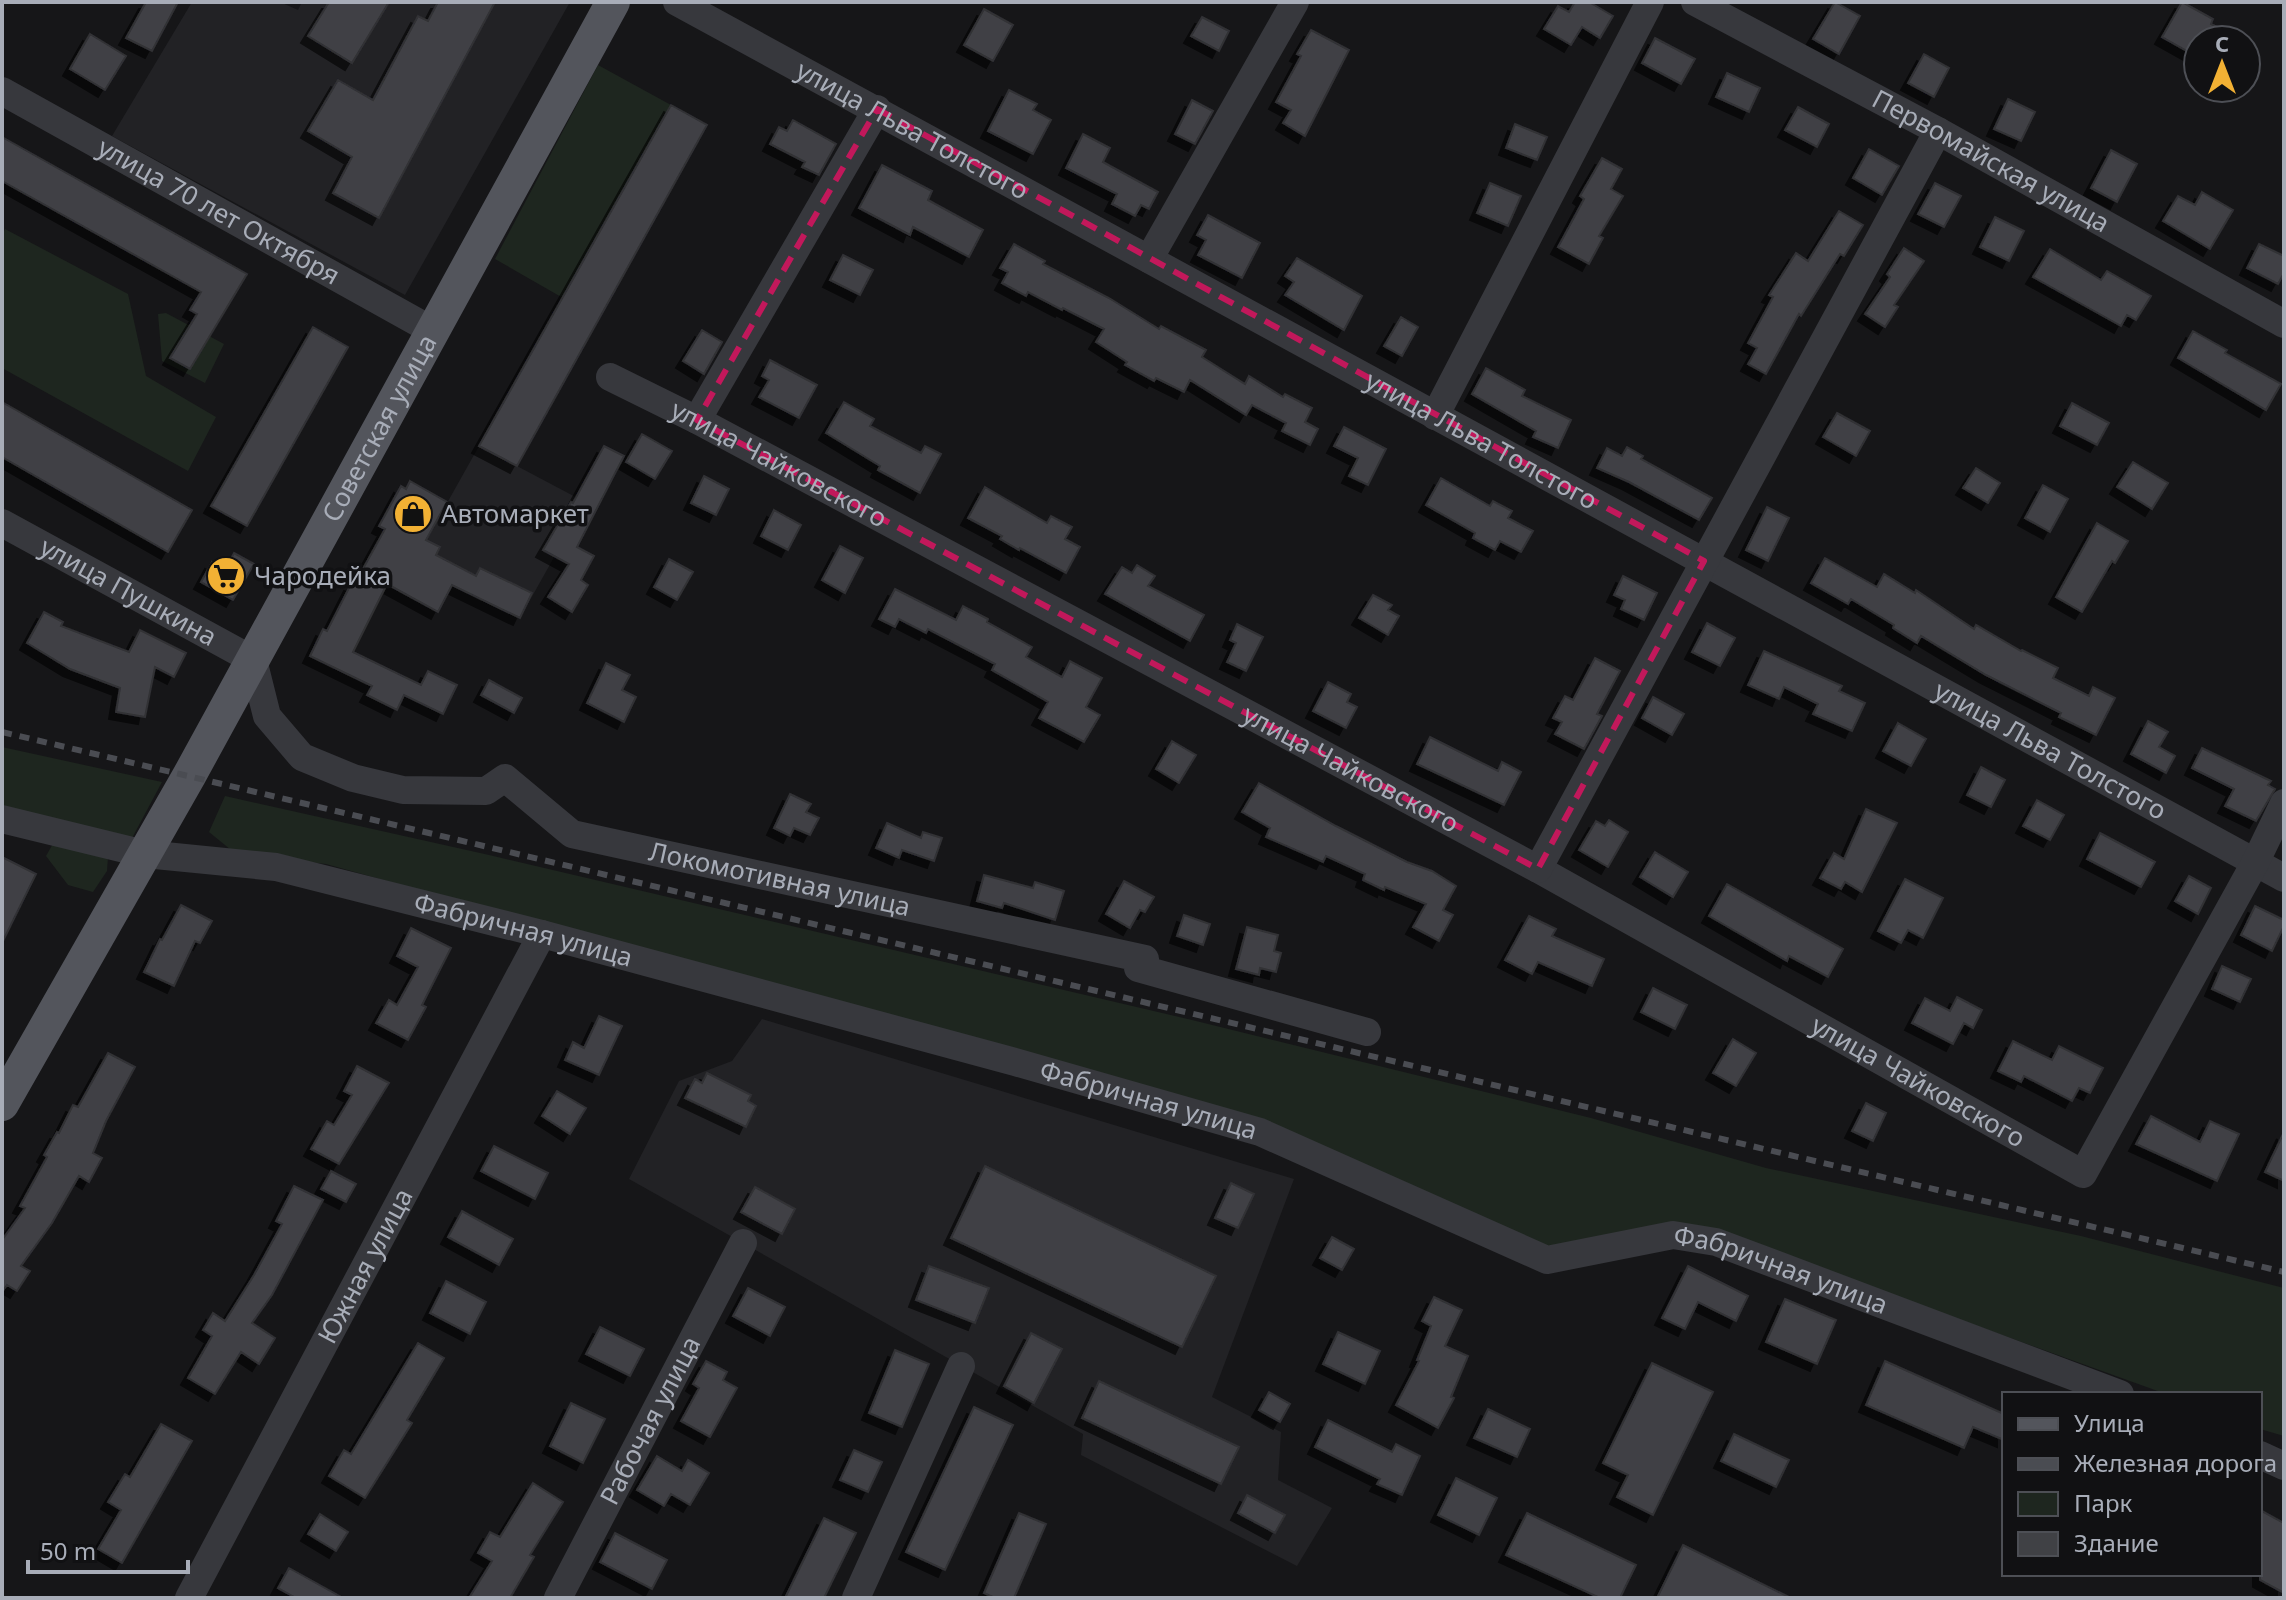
<svg xmlns="http://www.w3.org/2000/svg" width="2286" height="1600" font-family="'Noto Sans',sans-serif">
<defs>
<filter id="shadow"><feDropShadow dx="-7" dy="7" stdDeviation="0" flood-color="#0009"/></filter>
</defs>
<rect width="100%" height="100%" fill="#161618"/>
<path fill="#222225" d="M192,2H280L298,10L302,2H570L405,295L112,136Z
M479,446L585,502L520,618L414,562Z
M762,1019L1294,1179L1212,1397L1281,1432L1278,1480L1332,1508L1297,1566L1081,1455L1083,1434L629,1179L679,1081L732,1061Z"/>
<path fill="#1e261f" d="M598,65L671,105L563,298L495,259Z
M5,229L128,294L146,376L216,417L188,471L2,368V235Z
M166,313L224,344L205,383L162,361L158,314Z
M2,747L162,782L131,840L2,808Z
M225,796L489,855L1192,1020L1591,1118L1766,1168L2081,1236L2284,1288V1436L2260,1429V1394H2166L1733,1238L1558,1248L1535,1243L1263,1125L326,864L236,854L209,832Z
M55,840L108,857L107,871L93,892L68,885L46,856Z"/>
<path fill="#404145" stroke="#303034" stroke-width="2" filter="url(#shadow)" d="M146,2H178L152,51L126,38Z
M329,2H389L352,63L308,36Z
M438,2H495L379,218L333,193L352,157L308,131L338,80L373,100L418,16L428,21Z
M1575,2H1589L1613,16L1600,38L1582,27L1571,45L1544,29L1558,6L1569,12Z
M1835,2L1860,16L1839,54L1813,39Z
M2182,2L2213,19L2211,24L2244,40H2198L2194,55L2162,37Z
M984,9L1013,25L993,61L964,45Z
M1202,17L1229,31L1219,51L1191,36Z
M1311,30L1349,50L1305,136L1283,123L1291,110L1276,102L1301,56L1297,54Z
M90,34L126,56L105,90L70,69Z
M1655,38L1695,59L1681,84L1642,63Z
M1924,54L1949,68L1934,97L1908,83Z
M1727,73L1760,88L1749,112L1716,97Z
M1009,90L1037,104L1033,110L1051,120L1033,154L988,131Z
M2008,99L2035,112L2021,141L1994,129Z
M1192,100L1213,111L1195,144L1175,134Z
M671,105L707,125L517,466L479,446Z
M1798,107L1829,124L1817,147L1785,130Z
M793,120L836,144L819,175L802,167L805,162L770,144L779,127L787,131Z
M1515,124L1547,137L1537,160L1506,148Z
M1083,134L1110,148L1103,162L1158,192L1149,209L1141,205L1135,216L1112,204L1117,194L1066,168Z
M2,137L247,274L190,369L170,358L197,314L190,310L201,292L2,181Z
M1869,149L1899,166L1882,195L1853,178Z
M2111,150L2137,164L2117,202L2091,188Z
M1602,158L1622,169L1611,189L1623,196L1599,236L1603,238L1589,264L1558,247L1584,199L1580,196Z
M882,165L932,191L928,200L983,230L969,257L913,227L910,235L859,208Z
M1490,183L1521,196L1508,226L1477,213Z
M1935,183L1961,196L1944,227L1918,214Z
M2202,192L2233,210L2210,249L2163,221L2178,196L2195,205Z
M1839,211L1863,225L1844,256L1840,254L1801,316L1799,314L1766,374L1748,364L1757,348L1748,343L1773,297L1769,295L1796,253L1808,261Z
M1208,215L1260,243L1242,278L1198,255L1206,240L1197,235Z
M1995,217L2024,231L2009,261L1980,247Z
M1014,244L1045,261L1043,264L1109,298L1159,329L1161,326L1206,350L1202,357L1245,384L1249,376L1283,397L1285,394L1312,408L1305,422L1318,429L1310,445L1282,431L1286,423L1252,405L1246,415L1190,380L1184,392L1156,378L1154,381L1125,365L1127,362L1096,342L1104,329L1063,308L1062,310L1028,292L1026,296L1002,283L1008,272L1000,268Z
M2259,244L2284,256V273L2278,284L2247,268Z
M1904,248L1924,261L1894,305L1898,307L1885,327L1865,314L1890,277L1887,274Z
M2050,249L2101,280L2107,271L2151,296L2136,320L2127,315L2121,326L2033,277Z
M843,255L873,270L860,295L830,280Z
M1297,258L1362,296L1344,330L1285,295L1294,282L1285,276Z
M1401,317L1418,327L1402,356L1384,346Z
M313,327L348,347L247,526L211,506Z
M702,330L722,342L704,374L683,361Z
M2193,331L2227,350L2225,353L2281,384L2266,410L2178,358Z
M770,360L817,385L799,418L759,397L769,380L762,376Z
M1486,368L1525,390L1522,396L1571,420L1558,448L1533,437L1536,431L1472,394Z
M2,402L192,510L168,552L2,457Z
M844,402L874,419L870,426L921,453L925,446L941,454L920,493L878,470L880,466L826,433Z
M2072,403L2109,423L2097,445L2060,426Z
M1837,413L1870,431L1856,456L1823,437Z
M1344,427L1386,449L1368,485L1349,476L1358,458L1334,446Z
M642,434L672,451L655,479L626,462Z
M604,446L624,456L577,547L594,556L581,580L588,585L572,612L548,597L569,564L543,550L571,502L573,503Z
M1627,447L1643,456L1641,459L1712,498L1699,520L1629,482L1597,468L1607,448L1622,456Z
M2133,462L2168,483L2152,509L2117,487Z
M1976,468L2000,483L1988,503L1963,488Z
M704,476L729,489L716,515L691,503Z
M1441,478L1490,506L1493,501L1512,511L1508,518L1533,531L1521,552L1500,541L1495,550L1473,538L1475,533L1426,505Z
M410,481L447,502L426,540L440,547L436,555L476,576L480,568L532,593L520,618L452,585L438,612L387,584L353,652L421,685L428,671L457,685L443,714L404,695L397,710L367,695L372,686L310,656L323,629L327,631L351,584L354,585L385,529L379,526L401,486L406,489Z
M2043,485L2068,499L2050,532L2025,518Z
M985,487L1047,523L1051,516L1072,527L1065,539L1080,547L1066,573L1020,548L1019,550L1000,539L1002,536L968,518Z
M1767,507L1789,518L1768,561L1746,550Z
M774,510L801,525L788,550L761,536Z
M2097,523L2128,541L2115,563L2112,561L2082,612L2056,597Z
M840,546L863,558L845,593L822,580Z
M234,553L254,564L233,600L201,582L212,562L225,570Z
M1825,558L1877,587L1884,574L1915,593L1916,590L1974,629L1976,625L2021,651L2022,650L2058,668L2053,678L2089,696L2093,687L2115,698L2096,735L2059,717L2061,713L1986,675L1921,636L1917,643L1893,628L1894,625L1851,599L1848,604L1811,583Z
M669,559L693,572L677,600L654,587Z
M1137,565L1155,576L1148,586L1204,615L1190,641L1105,594L1122,567L1132,573Z
M1623,576L1657,593L1644,620L1621,609L1625,600L1614,595Z
M895,589L956,620L963,606L988,619L987,622L1032,647L1026,657L1062,677L1070,661L1102,678L1086,707L1100,715L1084,742L1039,718L1048,702L992,670L995,664L928,629L926,633L899,619L895,627L879,619Z
M1373,595L1392,605L1388,610L1399,616L1388,635L1359,618Z
M44,612L63,622L61,626L129,652L140,630L186,653L174,677L155,667L145,717L116,712L120,688L70,669L27,643Z
M1707,623L1735,638L1720,666L1692,652Z
M1237,624L1263,637L1246,671L1227,662L1236,643L1230,640Z
M1764,651L1842,686L1839,691L1865,703L1852,731L1813,714L1818,704L1784,687L1779,699L1748,685Z
M1595,658L1620,671L1597,714L1602,716L1584,749L1555,734L1562,722L1553,718L1565,696L1573,700Z
M606,663L630,675L622,690L636,697L624,722L587,703Z
M489,680L522,698L514,713L481,695Z
M1328,682L1351,694L1347,702L1357,707L1346,728L1313,711Z
M1653,697L1684,714L1672,735L1642,718Z
M2148,721L2168,732L2159,747L2175,756L2166,773L2131,754Z
M1898,723L1926,739L1911,766L1883,751Z
M1430,737L1498,771L1502,762L1521,772L1504,805L1417,764Z
M1172,741L1196,755L1179,783L1156,769Z
M2202,748L2271,781L2268,785L2275,789L2256,821L2225,806L2234,789L2192,768Z
M1981,767L2005,780L1991,807L1967,795Z
M1259,783L1336,826L1407,862L1432,871L1456,886L1443,910L1453,915L1439,941L1413,927L1426,904L1385,887L1384,890L1363,880L1365,874L1326,856L1323,862L1266,837L1270,828L1242,812Z
M790,794L811,804L806,812L819,818L810,835L794,828L790,836L774,828Z
M2037,800L2064,815L2050,840L2023,826Z
M1866,809L1897,823L1862,892L1845,882L1841,889L1820,878L1834,853L1844,859Z
M1609,820L1628,832L1608,867L1579,850L1596,821L1605,826Z
M887,823L921,838L923,832L942,838L934,861L902,850L899,858L876,848Z
M2100,833L2155,862L2141,887L2087,859Z
M1655,852L1688,872L1673,897L1640,877Z
M2,857L36,874L2,943Z
M984,875L1033,888L1035,882L1064,891L1055,920L1004,903L1002,908L977,901Z
M2189,876L2211,888L2198,914L2175,901Z
M1905,879L1943,898L1923,938L1908,930L1901,943L1878,931Z
M1124,881L1154,897L1145,912L1140,910L1130,928L1106,914Z
M1727,884L1843,949L1828,977L1789,956L1787,961L1709,916Z
M181,905L212,921L200,943L195,941L174,986L144,972L160,939L162,940Z
M2255,906L2284,920V926L2272,951L2241,935Z
M1184,915L1210,924L1203,945L1177,936Z
M1529,916L1556,929L1552,936L1604,959L1592,986L1538,962L1532,974L1505,960Z
M1247,927L1278,935L1274,951L1281,953L1276,972L1260,968L1259,975L1236,969Z
M411,928L451,948L422,1005L426,1007L408,1040L376,1023L389,1000L397,1005L418,967L397,956Z
M2222,966L2251,979L2240,1002L2212,989Z
M1653,988L1687,1005L1675,1029L1641,1012Z
M1957,997L1982,1010L1973,1028L1964,1023L1953,1044L1912,1023L1925,998L1950,1011Z
M599,1016L622,1026L599,1075L565,1060L573,1042L584,1048Z
M1733,1039L1756,1053L1736,1086L1713,1073Z
M2013,1041L2052,1060L2059,1046L2103,1068L2090,1093L2079,1088L2072,1101L2024,1076L2021,1082L1998,1071Z
M108,1053L135,1067L106,1121L93,1153L102,1158L89,1182L79,1176L52,1223L21,1266L30,1271L17,1291L7,1285L2,1292V1240L25,1208L20,1206L47,1157L44,1155L57,1132L59,1133L73,1105L78,1107Z
M357,1066L389,1083L339,1164L311,1149L327,1121L334,1125L352,1095L344,1091Z
M707,1073L751,1095L748,1101L756,1106L746,1127L685,1098L695,1079L702,1083Z
M557,1091L586,1108L570,1134L542,1116Z
M1866,1103L1886,1113L1873,1141L1852,1131Z
M2151,1116L2200,1142L2210,1121L2239,1134L2217,1181L2136,1144Z
M2284,1132V1181L2265,1172Z
M494,1146L548,1173L535,1199L481,1171Z
M985,1166L1216,1276L1182,1347L951,1238Z
M331,1171L356,1184L346,1202L321,1189Z
M1231,1183L1254,1194L1238,1228L1215,1218Z
M294,1186L323,1200L272,1295L252,1323L275,1338L259,1364L241,1352L215,1394L188,1378L212,1336L203,1330L213,1313L225,1321L254,1275L282,1224L276,1221Z
M755,1187L795,1209L782,1234L741,1212Z
M462,1211L513,1239L499,1265L448,1237Z
M1332,1237L1354,1249L1342,1270L1320,1258Z
M929,1266L989,1288L975,1323L916,1300Z
M1688,1266L1748,1296L1736,1321L1698,1302L1685,1329L1662,1318Z
M446,1281L486,1302L470,1334L430,1313Z
M748,1288L785,1307L770,1336L733,1316Z
M1434,1297L1462,1310L1445,1346L1468,1356L1451,1397L1454,1398L1438,1428L1396,1405L1419,1361L1417,1360L1431,1326L1422,1321Z
M1785,1299L1836,1320L1817,1364L1766,1342Z
M600,1327L644,1349L630,1376L586,1354Z
M1338,1332L1380,1351L1365,1384L1323,1364Z
M1031,1333L1062,1349L1034,1403L1004,1386Z
M418,1343L444,1358L407,1420L412,1423L365,1498L329,1476L344,1450L351,1454Z
M895,1350L929,1364L902,1427L869,1413Z
M706,1361L727,1372L723,1380L737,1388L710,1437L681,1421L699,1388L693,1384Z
M1885,1361L2004,1414V1440L1973,1427L1964,1448L1866,1405Z
M1652,1363L1713,1392L1653,1515L1617,1497L1628,1475L1603,1463Z
M1099,1381L1239,1447L1221,1484L1082,1418Z
M1269,1392L1290,1404L1280,1422L1259,1410Z
M571,1403L605,1419L583,1463L550,1446Z
M974,1407L1013,1425L945,1570L906,1552Z
M1488,1409L1530,1429L1517,1457L1474,1438Z
M1328,1420L1392,1452L1396,1444L1420,1456L1402,1495L1377,1484L1380,1479L1315,1447Z
M161,1424L192,1441L122,1563L98,1549L121,1510L108,1502L125,1474L130,1477Z
M1734,1434L1789,1460L1776,1487L1721,1461Z
M854,1450L882,1462L868,1492L840,1480Z
M657,1456L682,1471L688,1460L709,1473L690,1505L671,1494L664,1506L637,1490Z
M1456,1478L1497,1498L1479,1535L1438,1515Z
M533,1483L563,1502L530,1555L534,1557L510,1598H469L492,1561L478,1553L490,1532L500,1537Z
M1247,1495L1285,1515L1275,1533L1238,1513Z
M2260,1510L2284,1523V1593L2260,1580Z
M1019,1513L1046,1524L1014,1598H995L984,1593Z
M1527,1513L1636,1565L1620,1598H1600L1506,1555Z
M320,1514L348,1532L336,1551L308,1534Z
M824,1518L856,1533L824,1598H785Z
M615,1533L667,1560L652,1589L600,1562Z
M1683,1545L1791,1598H1657Z
M289,1568L343,1598H296L278,1588Z"/>
<g fill="none" stroke-linecap="round" stroke-linejoin="round">
<g stroke="#37383d" stroke-width="28">
<path id="s1" d="M677,2L2284,878"/>
<path id="s2" d="M1695,2L1938,131L2284,324"/>
<path id="s3" d="M2,91L435,332"/>
<path d="M1149,259L1295,2"/>
<path id="s4" d="M610,377L697,420L1538,869L2083,1174L2255,863L2284,803"/>
<path d="M1435,416L1650,2"/>
<path d="M697,420L877,109"/>
<path id="s5" d="M2,523L253,660L267,716L302,757L353,778L403,790L486,791L505,778L572,834L1145,959L1138,968L1367,1032"/>
<path id="s6" d="M2,819L145,854L276,867L542,934L1015,1062L1260,1132L1547,1260L1673,1235L1716,1242L2120,1394"/>
<path d="M1538,869L1938,131"/>
<path d="M2260,1455L2284,1466"/>
<path id="s7" d="M189,1598L542,934"/>
<path id="s8" d="M558,1598L743,1243"/>
<path d="M856,1598L961,1366"/>
</g>
<path stroke="#53555c" stroke-width="34" id="s9" d="M2,1104L189,776L613,2"/>
<path stroke="#4a4c52" stroke-width="6" stroke-dasharray="10 8" stroke-linecap="butt" d="M2,732L2284,1272"/>
</g>
<path fill="none" stroke="#c2185b" stroke-width="6" stroke-dasharray="16 10" stroke-linejoin="round" d="M877,109L1704,561L1538,869L697,420Z"/>
<defs>
<symbol id="shop-disc" viewBox="-11 -11 22 22"><circle r="9.5" fill="#f2b134" stroke="#111113"/><path d="M-5-2.5h2.3a2.7 3.5 0 0 1 5.4 0H5L5.5 6h-11ZM-1.5-2.5h3a1.5 2.3 0 0 0-3 0Z" fill="#111"/></symbol>
<symbol id="supermarket-disc" viewBox="-11 -11 22 22"><circle r="9.5" fill="#f2b134" stroke="#111113"/><path d="M-6-5.5h2.5l.6 2H6L4.5 2H-2.5L-4.4-4H-6ZM-1.5 3.2a1.3 1.3 0 1 0 .1 0ZM3 3.2a1.3 1.3 0 1 0 .1 0Z" fill="#111"/></symbol>
</defs>
<g fill-rule="evenodd">
<use href="#shop-disc" x="391" y="492" width="44" height="44"/>
<use href="#supermarket-disc" x="204" y="554" width="44" height="44"/>
</g>
<g text-anchor="middle" stroke-width="7" stroke-linejoin="round" paint-order="stroke">
<g font-size="26" fill="#a8adb8" stroke="#111113">
<text dy="9" stroke="none"><textPath href="#s1" startOffset="268">улица Льва Толстого</textPath></text>
<text dy="9" stroke="none"><textPath href="#s2" startOffset="336">Первомайская улица</textPath></text>
<text dy="9" stroke="none"><textPath href="#s3" startOffset="248">улица 70 лет Октября</textPath></text>
<text dy="9" stroke="none"><textPath href="#s9" startOffset="774">Советская улица</textPath></text>
<text dy="9" stroke="none"><textPath href="#s1" startOffset="916">улица Льва Толстого</textPath></text>
<text dy="9" stroke="none"><textPath href="#s4" startOffset="190">улица Чайковского</textPath></text>
<text dy="9" stroke="none"><textPath href="#s5" startOffset="144">улица Пушкина</textPath></text>
<text dy="9" stroke="none"><textPath href="#s1" startOffset="1564">улица Льва Толстого</textPath></text>
<text dy="9" stroke="none"><textPath href="#s4" startOffset="838">улица Чайковского</textPath></text>
<text dy="9" stroke="none"><textPath href="#s5" startOffset="910">Локомотивная улица</textPath></text>
<text dy="9" stroke="none"><textPath href="#s6" startOffset="534">Фабричная улица</textPath></text>
<text dy="9" stroke="none"><textPath href="#s4" startOffset="1486">улица Чайковского</textPath></text>
<text dy="9" stroke="none"><textPath href="#s6" startOffset="1182">Фабричная улица</textPath></text>
<text dy="9" stroke="none"><textPath href="#s7" startOffset="376">Южная улица</textPath></text>
<text dy="9" stroke="none"><textPath href="#s6" startOffset="1854">Фабричная улица</textPath></text>
<text dy="9" stroke="none"><textPath href="#s8" startOffset="200">Рабочая улица</textPath></text>
</g>
<g font-size="26" fill="#a8adb8" stroke="#111113" text-anchor="start">
<text x="441" y="523">Автомаркет</text>
<text x="254" y="585">Чародейка</text>
</g>
</g>
<rect width="2286" height="1600" fill="none" stroke="#a8adb8" stroke-width="8"/>
<rect x="2002" y="1392" width="260" height="184" fill="#111113" stroke="#4d4f55" stroke-width="2"/>
<rect x="2018" y="1418" width="40" height="12" fill="#53555c" stroke="#4d4f55" stroke-width="2"/>
<text x="2074" y="1432" font-size="24" fill="#a8adb8">Улица</text>
<rect x="2018" y="1458" width="40" height="12" fill="#4a4c52" stroke="#4d4f55" stroke-width="2"/>
<text x="2074" y="1472" font-size="24" fill="#a8adb8">Железная дорога</text>
<rect x="2018" y="1492" width="40" height="24" fill="#1e261f" stroke="#4d4f55" stroke-width="2"/>
<text x="2074" y="1512" font-size="24" fill="#a8adb8">Парк</text>
<rect x="2018" y="1532" width="40" height="24" fill="#404145" stroke="#4d4f55" stroke-width="2"/>
<text x="2074" y="1552" font-size="24" fill="#a8adb8">Здание</text>
<g transform="translate(2222 64)"><circle r="38" fill="#111113" stroke="#4d4f55" stroke-width="2"/>
<path d="M0-6L14 30L0 20L-14 30Z" fill="#f2b134"/>
<text y="-12" font-size="22" font-weight="bold" text-anchor="middle" fill="#a8adb8">С</text>
</g>
<path d="M28 1560v12h160v-12" fill="none" stroke="#a8adb8" stroke-width="4"/>
<text x="40" y="1560" font-size="24" fill="#a8adb8" stroke="#111113" stroke-width="6" paint-order="stroke">50 m</text>
</svg>
